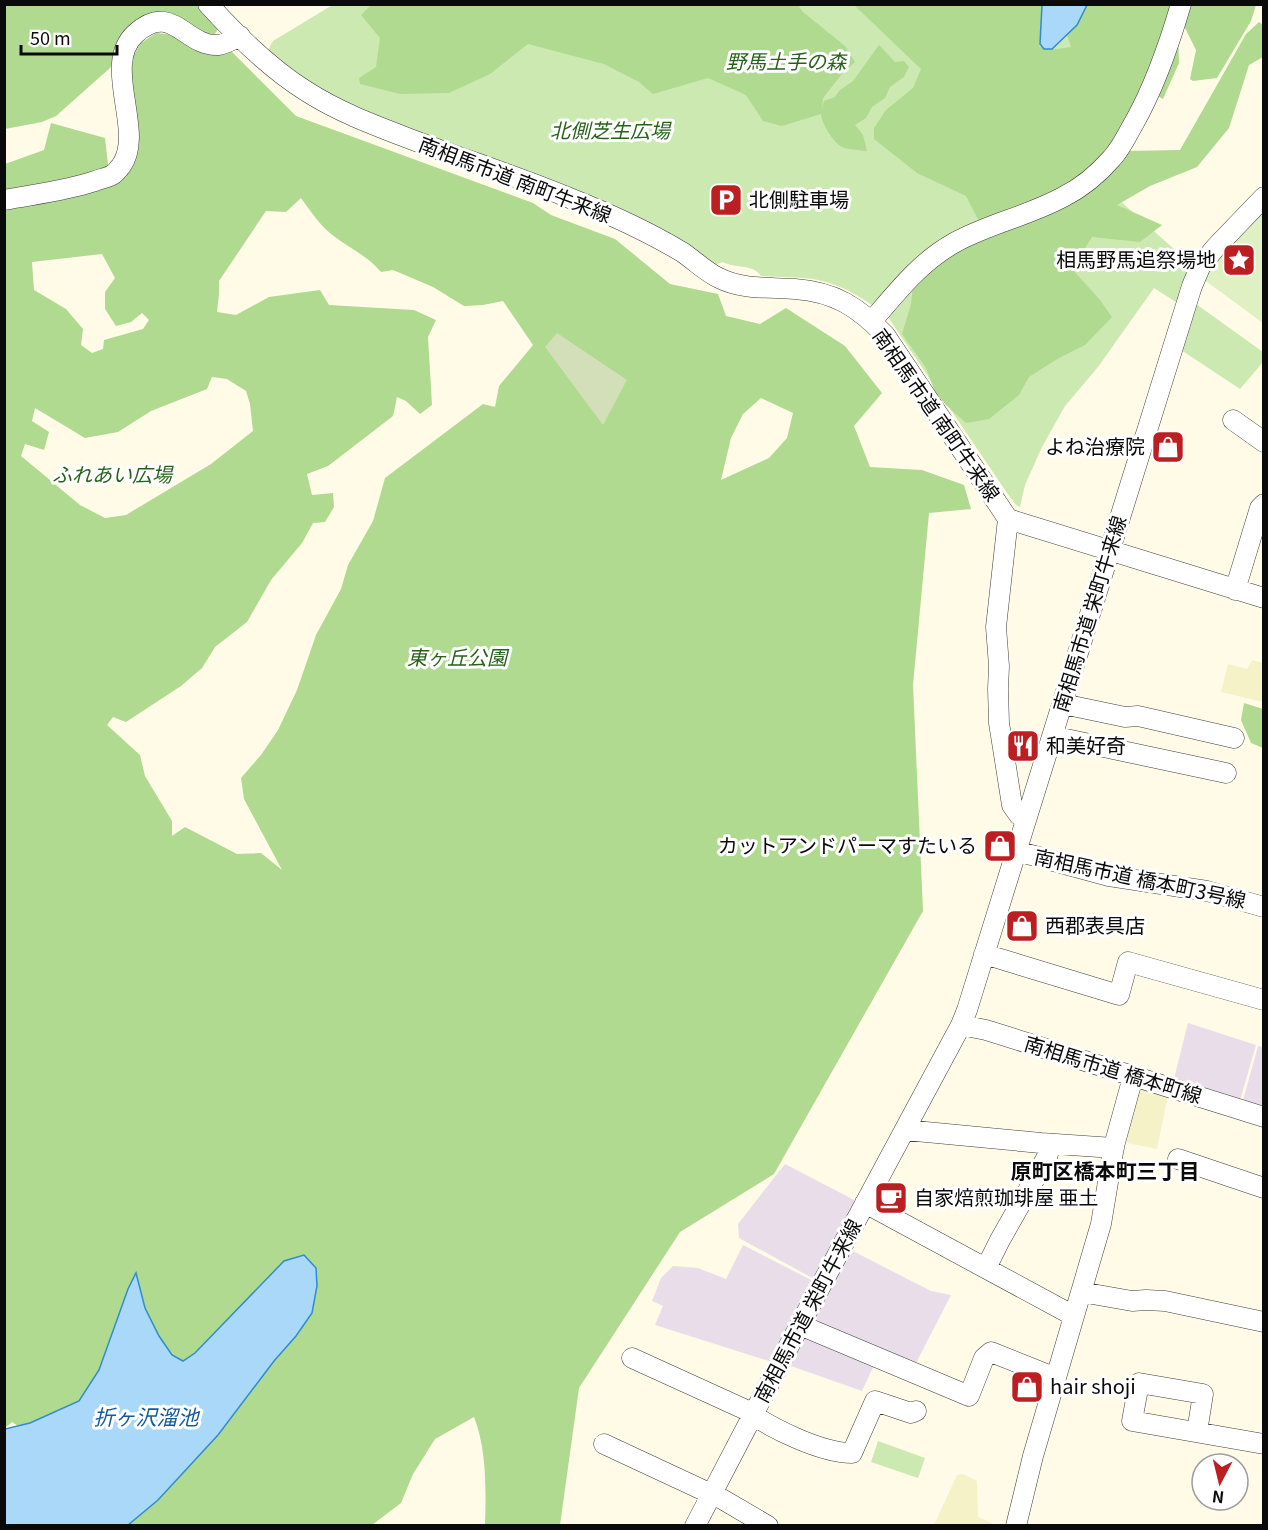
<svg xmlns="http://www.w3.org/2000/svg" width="1268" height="1530" font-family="Georgia,'Noto Sans JP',serif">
<rect width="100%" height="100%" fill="#fffbe7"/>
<path fill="#e9ddea" d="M1188,1023L1256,1045L1239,1104L1173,1083Z
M1258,1046L1263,1047V1110L1242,1104Z
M785,1164L858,1202L816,1280L739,1238L738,1224Z
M743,1245L815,1282L772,1362L655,1325L663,1306L652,1301L661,1278L673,1266L698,1268L726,1279Z
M849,1249L931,1291L951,1295L915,1365L811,1325Z
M804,1332L876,1361L862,1391L788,1365Z"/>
<path fill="#f5f2c7" d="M1252,660L1263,663V702L1221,692L1228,664L1247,669Z
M1145,1087L1168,1095L1157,1149L1127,1143L1124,1133L1138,1089Z
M963,1474L977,1481L978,1517L996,1525H934L957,1475Z"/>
<path fill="#cce9b1" d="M334,4L1176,5L1090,174L1193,266L1179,304L1154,288L1098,367L1065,406L1042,447L1025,485L1020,507L1016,505L1007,493L888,317C866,300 846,286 818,280C800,276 780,278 761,276C752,263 735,269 723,262L714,265L438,141L336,99L302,78L267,52L273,41Z
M1196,304L1263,352V362L1240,389L1181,350Z
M878,1441L925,1458L918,1478L871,1462Z"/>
<path fill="#afda90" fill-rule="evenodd" d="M372,4L798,5L803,12L845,46L855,62L842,74L823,98L822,109L824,101L835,97L839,91L853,81L879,45L895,62L904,61L909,67L904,77L890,87L885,98L872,107L866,118L855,125L863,135L867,151C860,150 849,150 842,147C834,143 821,123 821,114L782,126L763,121L746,95L708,78L653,94L639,82L604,64L528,44L490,74L449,93L400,94L360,84L359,78L376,67L380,38L361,15Z
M5,5H201L220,26L213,37L157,28L126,40L110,68L56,116L42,122L5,129Z
M854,5H1049L1051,9L1039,47L1057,49L1071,47L1065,29L1078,5H1170L1178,35L1179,63L1163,99L1145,89L1116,146L1068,190L980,223L966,196L917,173L874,139V128L886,110L913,88L921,69Z
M1176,5H1256L1251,21L1217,78L1193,81L1190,79L1196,50L1185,28Z
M1259,22L1263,25V57L1249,65L1229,128L1197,167L1150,186L1117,205L1162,225L1140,242L1092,237L1072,269L1100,300L1112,317L1085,345L1059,358L1029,377L1019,395L989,419L966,423L946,405L935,392L926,368L902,334L911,304L913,286L936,260L1125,151L1180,150L1246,34Z
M156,33L176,35L231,51L296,116L533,203L551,215L615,239L670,284L718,294L726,316L760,324L786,308L845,346L882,393L854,426L870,467L922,470L964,485L971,509L929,513L913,685L923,911L774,1174L680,1232L579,1388L560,1525H485C486,1491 487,1450 474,1417L435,1439L413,1474L401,1503L372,1525H94L186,1365L112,1392L41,1441L12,1422L5,1428V164L44,150L51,123L105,138L109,173L116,180L128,65L141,43ZM301,198C311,212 321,227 335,237C351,249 369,257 381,272L393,270L433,287L464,306L483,305L503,301L533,345L499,386L495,407L483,404L385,478L373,521L348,565L341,589L316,635L297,690L278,730L261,755L241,778L244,799L282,870L261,853L237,854L185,827L172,836V821L145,776L140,755L107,725L113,717L126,722L181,686L202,668L215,647L247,622L271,580L302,543L313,523L325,522L334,507L333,493L312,495L307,474L328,466L393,416L397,397L406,401L420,414L432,405L428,337L436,320L414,310L329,305L320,290L269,297L236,315L217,312L219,294V281L266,211L286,212ZM102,254L115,278L105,292V309L116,326L131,322L142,313L149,320L143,329L104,340L103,349L92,353L81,345L83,329L66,309L34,290L32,262ZM212,377L227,379L246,391L250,404L253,431L211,464L126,515L105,518L80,505L21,456L25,444L44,450L49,432L32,421L35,408L85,438L118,432L151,411L207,389ZM761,398L793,413L787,438L769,458L721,480L731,438L743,414Z
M1244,703L1263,709V748L1251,743L1241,720Z"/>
<path fill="#d2dfb9" d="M557,333L627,380L603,425L545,347Z"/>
<path fill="#dff0c3" d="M1263,207V323L1203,279L1208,267Z"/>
<path fill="#aad8f8" stroke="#2f8cd1" stroke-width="1.5" d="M1042,5H1087L1077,25L1052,49H1044L1040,44Z
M304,1255L316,1268L317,1286L312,1313L296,1336L274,1361L218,1435L158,1500L128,1525H5V1429L30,1423L79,1401L99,1370L128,1289L136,1273L145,1308L159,1336L172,1355L183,1361L195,1353L284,1261Z"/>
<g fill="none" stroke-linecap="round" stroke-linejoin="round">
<defs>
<path id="minor" d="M208,4C237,36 269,68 306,91C337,111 371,124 405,137C459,158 514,175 567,197C605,212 647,231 682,252C694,260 706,272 719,278C743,290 769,287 795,289C835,292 858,307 885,335L1008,519L1264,598
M4,200C35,194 65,191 95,181C100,179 107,178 112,175C116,173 118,169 121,166C146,132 101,66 135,34C172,0 185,47 218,45C226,44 233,40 240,36
M872,321C897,292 920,262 954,243C988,224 1028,216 1063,197C1081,188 1099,173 1112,158C1122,147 1127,135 1134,123C1155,86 1169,45 1181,4
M1233,420L1264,442
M1008,519L996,627L999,666L998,689L999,723L1012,805L1019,815L1026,819
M1235,590L1260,508L1264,504
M1063,704L1125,717L1138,716L1234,738
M1052,736L1226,773
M1016,851L1109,876L1207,891L1264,907
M984,954L1119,995L1128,962L1264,1000
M961,1025L986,1030L1264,1117
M905,1130L1041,1143L1114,1148
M1178,1159L1264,1188
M865,1203L1074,1316
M986,1268L1000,1240L1047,1157L1051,1144
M1081,1292L1132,1301L1146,1300L1165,1301L1264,1322
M800,1325L969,1396L984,1358L991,1352L1056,1378
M632,1358L744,1409C770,1428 821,1453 852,1453L875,1401L911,1413L916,1411
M1197,1432L1203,1394L1139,1383L1132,1421L1264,1444
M604,1444L722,1499L768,1526
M695,1526L803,1319L961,1025L967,1010L1192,286L1201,265L1216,247L1264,197
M1016,1526L1033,1456L1101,1224L1114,1146L1133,1077"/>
</defs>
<use href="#minor" stroke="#3d3d3d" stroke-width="21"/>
<use href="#minor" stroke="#fff" stroke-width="20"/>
</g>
<defs>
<symbol id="parking-square" viewBox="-11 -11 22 22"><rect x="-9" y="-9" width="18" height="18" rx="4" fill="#bc1f22" stroke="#fff"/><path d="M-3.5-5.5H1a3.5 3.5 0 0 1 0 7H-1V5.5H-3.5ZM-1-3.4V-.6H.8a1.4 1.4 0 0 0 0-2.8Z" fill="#fff"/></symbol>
<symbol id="sight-square" viewBox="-11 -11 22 22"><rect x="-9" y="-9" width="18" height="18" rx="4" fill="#bc1f22" stroke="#fff"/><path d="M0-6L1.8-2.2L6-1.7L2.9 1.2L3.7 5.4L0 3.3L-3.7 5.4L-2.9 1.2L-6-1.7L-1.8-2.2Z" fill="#fff"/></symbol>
<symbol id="shop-square" viewBox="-11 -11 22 22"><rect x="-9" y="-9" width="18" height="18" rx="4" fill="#bc1f22" stroke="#fff"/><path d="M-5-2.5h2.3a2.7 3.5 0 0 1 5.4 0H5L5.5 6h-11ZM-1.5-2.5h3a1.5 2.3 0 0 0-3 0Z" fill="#fff"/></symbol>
<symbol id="restaurant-square" viewBox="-11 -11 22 22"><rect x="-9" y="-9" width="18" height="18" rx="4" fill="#bc1f22" stroke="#fff"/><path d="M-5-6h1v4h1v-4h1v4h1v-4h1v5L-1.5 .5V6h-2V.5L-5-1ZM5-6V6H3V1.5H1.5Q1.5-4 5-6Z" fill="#fff"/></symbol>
<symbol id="cafe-square" viewBox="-11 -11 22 22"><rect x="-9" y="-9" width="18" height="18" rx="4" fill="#bc1f22" stroke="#fff"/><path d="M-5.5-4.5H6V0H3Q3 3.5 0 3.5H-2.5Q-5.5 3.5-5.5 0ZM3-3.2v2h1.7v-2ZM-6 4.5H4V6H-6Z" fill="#fff"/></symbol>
</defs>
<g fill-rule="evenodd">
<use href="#parking-square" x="707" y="181" width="38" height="38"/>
<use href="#sight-square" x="1220" y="241" width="38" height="38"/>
<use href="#shop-square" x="1149" y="428" width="38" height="38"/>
<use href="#restaurant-square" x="1004" y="727" width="38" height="38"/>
<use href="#shop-square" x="981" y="827" width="38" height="38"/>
<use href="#shop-square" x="1003" y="907" width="38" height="38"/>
<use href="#cafe-square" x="872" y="1179" width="38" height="38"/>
<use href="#shop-square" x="1008" y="1368" width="38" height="38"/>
</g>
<g text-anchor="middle" stroke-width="6" stroke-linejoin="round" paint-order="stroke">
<g font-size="20" font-style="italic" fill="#27621a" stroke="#fff">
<text x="786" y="69">野馬土手の森</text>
<text x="610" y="138">北側芝生広場</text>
<text x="112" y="482">ふれあい広場</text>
<text x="457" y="665">東ヶ丘公園</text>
</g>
<g font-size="20" fill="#0a0a0a" stroke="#fff">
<text transform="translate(515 180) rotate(21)" y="7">南相馬市道 南町牛来線</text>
<text transform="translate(936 415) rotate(55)" y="7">南相馬市道 南町牛来線</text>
<text transform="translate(1090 614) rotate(-73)" y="7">南相馬市道 栄町牛来線</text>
<text transform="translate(1140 879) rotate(12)" y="7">南相馬市道 橋本町3号線</text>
<text transform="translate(1113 1070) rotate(17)" y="7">南相馬市道 橋本町線</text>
<text transform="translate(808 1311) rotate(-62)" y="7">南相馬市道 栄町牛来線</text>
</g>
<g font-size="20" fill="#0a0a0a" stroke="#fff" text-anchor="start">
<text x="749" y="207">北側駐車場</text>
<text x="1216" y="267" text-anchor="end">相馬野馬追祭場地</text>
<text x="1145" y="454" text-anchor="end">よね治療院</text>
<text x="1046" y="753">和美好奇</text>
<text x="977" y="853" text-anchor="end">カットアンドパーマすたいる</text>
<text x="1045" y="933">西郡表具店</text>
<text x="914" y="1205">自家焙煎珈琲屋 亜土</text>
<text x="1050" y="1394">hair shoji</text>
</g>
<g font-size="21" font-weight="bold" fill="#0a0a0a" stroke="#fff">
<text x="1105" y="1179">原町区橋本町三丁目</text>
</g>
<g font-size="21" font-style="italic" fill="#125c9d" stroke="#fff">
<text x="146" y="1425">折ヶ沢溜池</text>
</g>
</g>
<rect width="1268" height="1530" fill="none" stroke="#0a0a0a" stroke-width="12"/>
<g transform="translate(1220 1482) rotate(187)"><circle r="28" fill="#ffffff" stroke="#9d9d9d" stroke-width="1.5"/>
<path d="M0-4.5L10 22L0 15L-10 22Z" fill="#bc1f22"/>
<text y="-9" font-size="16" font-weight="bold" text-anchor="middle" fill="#0a0a0a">N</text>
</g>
<path d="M21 45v9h96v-9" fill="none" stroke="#0a0a0a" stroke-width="3"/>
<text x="30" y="45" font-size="18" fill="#0a0a0a" stroke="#ffffff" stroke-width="4.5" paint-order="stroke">50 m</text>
</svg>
